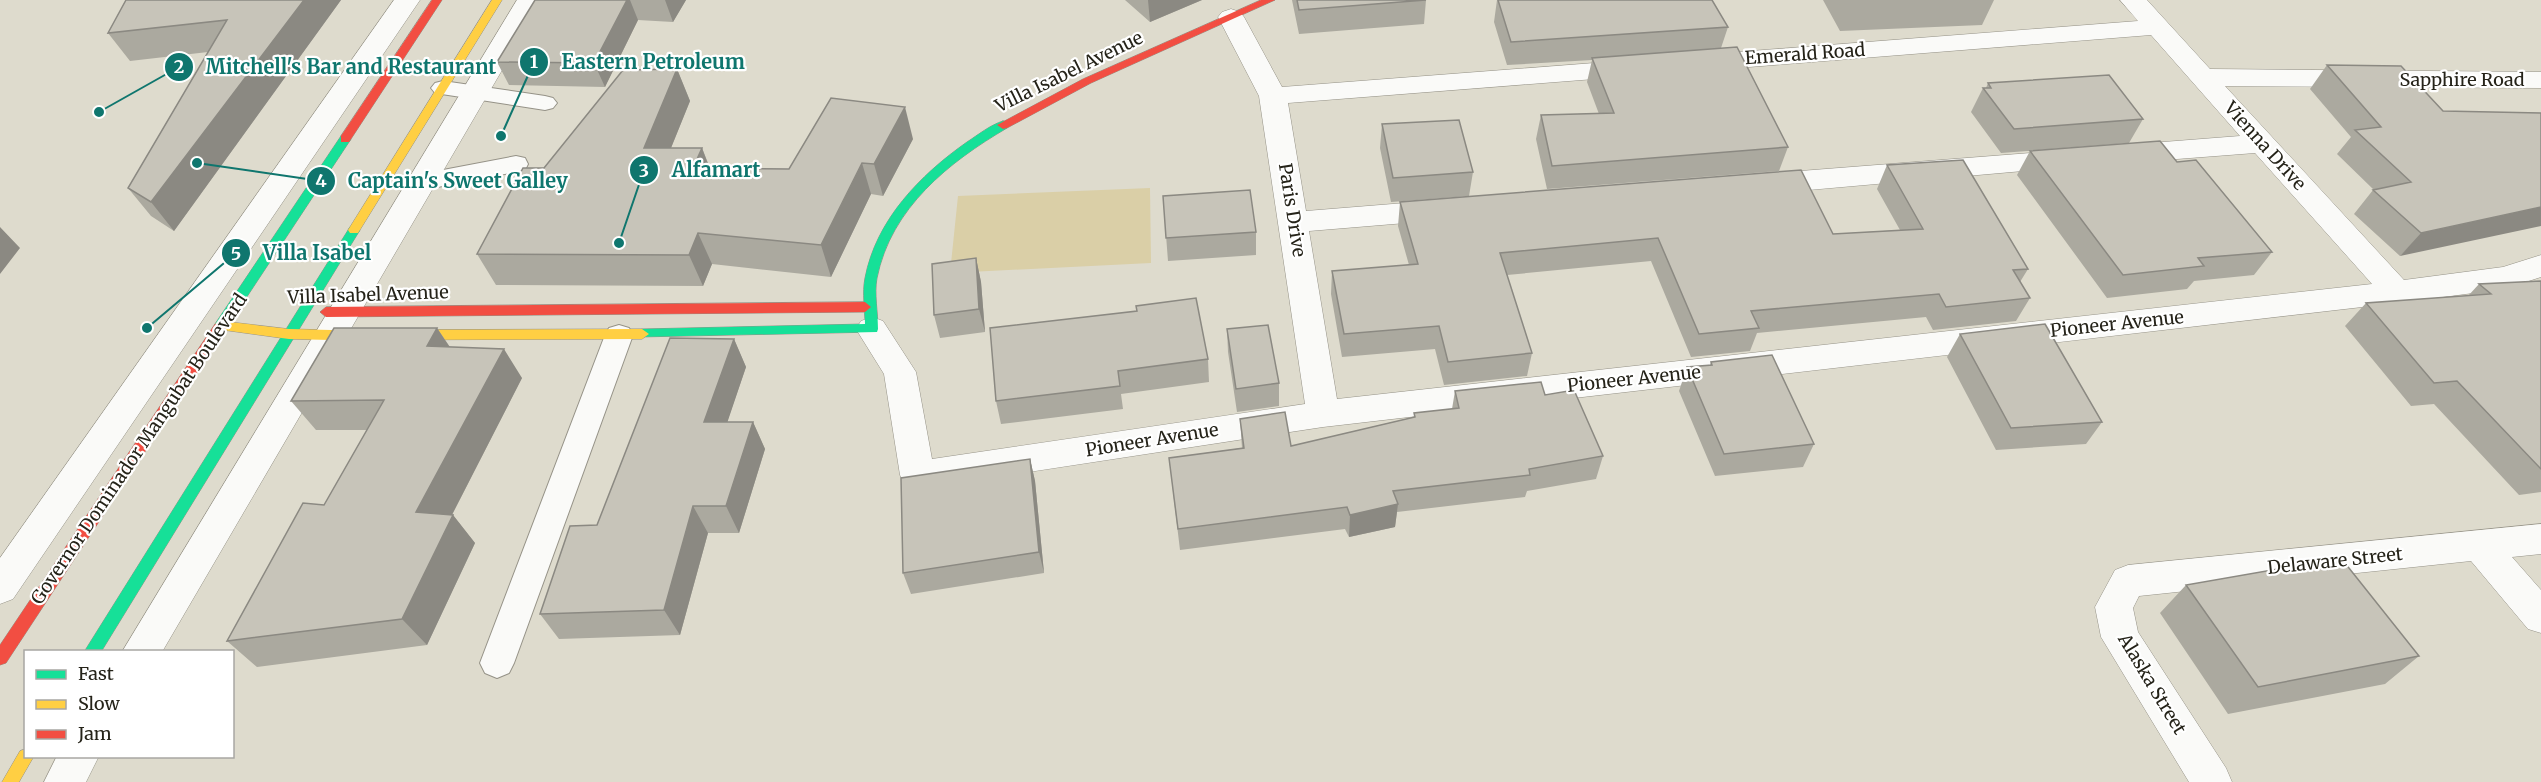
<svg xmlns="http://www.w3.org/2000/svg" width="2541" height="782" font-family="Merriweather,serif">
<rect width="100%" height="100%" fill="#dedbcd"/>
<path fill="#dacfa7" d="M1150,188L1151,263L950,273L958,196Z"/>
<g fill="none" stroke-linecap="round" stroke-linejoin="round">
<defs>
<path id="lane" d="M443,81L545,96L553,98L557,103L553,108L545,110L435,93L431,88L435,83Z
M516,156L525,158L528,164L525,170L422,190L413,188L410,182L413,176L422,174Z
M619,325L629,328L633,335L514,663L509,673L497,678L485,673L480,663L605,335L609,328Z"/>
<path id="street" d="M394,0H420L13,599L0,604V558Z
M517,0H543L162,652H122Z
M2120,0H2147L2210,69L2541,72V88L2225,86L2404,280L2503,267L2541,255V277L2504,289L2397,303L1323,427L917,489L905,485L900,475L884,374L856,329L861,321L872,317L883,321L916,372L932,459L1305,404L1259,96L1218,17L1222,12L1231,9L1240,12L1244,17L1282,87L1633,60L1642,62L1646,68L1642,74L1633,76L1288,103L1306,211L1442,200L1452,203L1457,210L1452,217L1442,220L1309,231L1337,399L2372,284L2255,153L2125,163L2115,161L2111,154L2115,147L2125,145L2240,136L2151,35L1699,71L1690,69L1686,63L1690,57L1699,55L2138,21Z
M2070,150L2080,152L2084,159L2080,166L1763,194L1753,191L1749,184L1753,177L1763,174Z
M2541,524V554L2512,557L2541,590V633L2528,629L2471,561L2139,596L2133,608L2138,632L2226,768L2232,782H2189L2101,637L2095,607L2115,570L2128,565Z
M57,756H99L86,782H44Z"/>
<path id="fast" d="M1003,121L1007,122V128C949,162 891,208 877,278C874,294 878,312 878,329L877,332L637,337L635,334L642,329L865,324C865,309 862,293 865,278C876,220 920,175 967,142C978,135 990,125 1003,121Z
M345,135L351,139L225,330H215L214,327L215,324L341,136Z
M354,226L360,230L101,652H84L350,227Z"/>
<path id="slow" d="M492,0H502L358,233H350L348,230L350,227Z
M221,321L289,329L331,330L642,329L649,334L642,339L331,340L289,339L216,329L215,326L216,323Z
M26,749V756H34L19,782H2L20,751Z"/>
<path id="jam" d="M432,0H442L349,142H341V136Z
M1261,0H1275L1091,83L1007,128L1003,129L997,125L1083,79Z
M865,302L871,307L865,312L326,317L320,312L326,307Z
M220,322L226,327L225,330L6,663L0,665V645L215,324Z"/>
</defs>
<use href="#lane" stroke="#959287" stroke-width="2"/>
<use href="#street" stroke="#959287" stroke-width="1"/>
<use href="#fast" stroke="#959287" stroke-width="1"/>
<use href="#slow" stroke="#959287" stroke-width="1"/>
<use href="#jam" stroke="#959287" stroke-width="1"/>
<use href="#lane" fill="#fafaf8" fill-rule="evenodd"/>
<use href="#street" fill="#fafaf8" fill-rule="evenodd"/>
<use href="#fast" fill="#16e098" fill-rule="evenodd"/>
<use href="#slow" fill="#ffcf43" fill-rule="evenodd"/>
<use href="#jam" fill="#f24e42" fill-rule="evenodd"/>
</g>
<path fill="#aba99f" d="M126,0H341L174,231L151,216L128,188L208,52L130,61L108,33Z
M535,0H686L673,22L638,20L605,87L509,85L497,62Z
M1125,0H1202L1150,22Z
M1292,0H1426L1424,24L1299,34Z
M1497,0H1712L1728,27L1721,48L1788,147L1779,171L1547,189L1536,139L1541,115L1599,114L1587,82L1592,60L1507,65L1494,22Z
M1823,0H1994L1982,25L1840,31Z
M2327,65L2443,111L2541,113L2400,256L2354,214L2373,190H2374L2337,154L2351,137L2310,89Z
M677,69L690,101L671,148H702L710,168L789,169L913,139L883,196L871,194L831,277L712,264L703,286L496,285L477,254L544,168Z
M1988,83L2143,119L2129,143L2001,153L1971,112L1983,88H1986Z
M1382,124L1473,172L1469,196L1391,202L1380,148Z
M2030,151L2177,162L2272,252L2254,275L2194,281L2187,289L2107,298L2017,175Z
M1887,165L2028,269L2020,282L2030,298L2016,321L1933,330L1926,317L1757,333L1750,351L1691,357L1651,261L1507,275L1532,353L1527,376L1444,385L1435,349L1342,357L1331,294L1332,271L1409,265L1398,226L1400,202L1833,234L1900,230L1877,189Z
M1163,196L1256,232V255L1168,261Z
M976,258L981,282L985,332L940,338L934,315Z
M2541,281V492L2519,495L2434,404L2411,406L2345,326L2366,303L2468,296L2479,284Z
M437,328L450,347L522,378L452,515H453L475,543L427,645L257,667L227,641L324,505L367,430H316L291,401Z
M990,328L1208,359L1209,382L1121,394L1123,409L1001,424L996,401Z
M1227,329L1279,383V406L1237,412L1228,352Z
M1960,334L2102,422L2086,444L1996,450L1947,357Z
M734,339L746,367L727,422H753L765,449L739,533H708L680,635L559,639L540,614L597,525Z
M1711,362L1814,444L1803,467L1715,476L1679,391L1687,367L1710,365Z
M1455,391L1545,395L1603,456L1596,479L1527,491L1525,497L1397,512L1395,527L1349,537L1345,529L1180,550L1169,458L1242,448L1240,419L1291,446L1414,417V413L1452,409Z
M1030,459L1035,481L1044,573L911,594L903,573Z
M2186,585L2419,656L2385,684L2228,714L2160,613Z"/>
<path fill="#8b8982" d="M304,0H341L174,231L151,202Z
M627,0H630L638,20L605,87L594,63Z
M665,0H686L673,22Z
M1148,0H1202L1150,22Z
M677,69L690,101L658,180L644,148Z
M905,107L913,139L883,196L874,164Z
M702,148L714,180L693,168Z
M862,163L871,194L831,277L821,245Z
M2541,207V226L2400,256L2421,233Z
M0,227L20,248L0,274Z
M698,233L712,264L703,286L689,255Z
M976,258L981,282L985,332L979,309Z
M437,328L457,358L427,346Z
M734,339L746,367L718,450L704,422Z
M504,349L522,378L439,540L416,512Z
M753,422L765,449L739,533L726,506Z
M1030,459L1035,481L1044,573L1039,552Z
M1398,504L1395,527L1349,537L1350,515Z
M693,506L708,533L680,635L664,610Z
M453,515L475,543L427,645L402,619Z"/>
<path fill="#c7c4b9" stroke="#8b8982" stroke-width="1.5" d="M126,0H304L151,202L128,188L227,20L108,33Z
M535,0H627L594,63L497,62Z
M1297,0H1426L1299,10Z
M1498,0H1712L1728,27L1511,42Z
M1737,47L1788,147L1552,166L1541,115L1614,113L1592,58Z
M2327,65L2401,66L2443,111L2541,113V207L2421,233L2373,190L2411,182L2355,130L2381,127Z
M677,69L644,148H702L693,168L789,169L831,98L905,107L874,164L862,163L821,245L698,233L689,255L477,254L523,168H544L623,70Z
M2109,75L2143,119L2014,129L1983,88H1991L1988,83Z
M1459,120L1473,172L1393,178L1382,124Z
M2160,141L2177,162L2196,160L2272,252L2198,258L2204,266L2123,275L2030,151Z
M1963,160L2028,269L2013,270L2030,298L1946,307L1939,294L1751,311L1759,328L1699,334L1658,238L1500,253L1532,353L1448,362L1439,326L1344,334L1332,271L1418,264L1400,202L1801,170L1833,234L1923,229L1887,165Z
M1250,190L1256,232L1166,238L1163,196Z
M976,258L979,309L934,315L932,264Z
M2541,281V469L2457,381L2434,383L2366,303L2491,294L2479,284Z
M1196,298L1208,359L1118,371L1120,386L996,401L990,328L1137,311L1136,306Z
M2045,324L2102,422L2011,428L1960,334Z
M1268,325L1279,383L1236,389L1227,329Z
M334,328H437L427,346L504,349L416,512L453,515L402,619L227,641L303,503L324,505L384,400L291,401Z
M670,338L734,339L704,422H753L726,506H693L664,610L540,614L570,526L597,525Z
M1772,355L1814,444L1724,454L1687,367L1712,365L1711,362Z
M1541,382L1545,395L1574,390L1603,456L1529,469L1530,475L1393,491L1398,504L1350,515L1347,507L1178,529L1169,458L1244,448L1240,419L1285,412L1291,446L1415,417L1414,413L1459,408L1455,391Z
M1030,459L1039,552L903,573L901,478Z
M2341,558L2419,656L2258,687L2186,585Z"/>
<g text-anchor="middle" stroke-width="4.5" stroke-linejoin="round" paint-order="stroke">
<g font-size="18" fill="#252319" stroke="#fff">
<text transform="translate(1805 54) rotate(-4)" y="6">Emerald Road</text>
<text transform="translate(1069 72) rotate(-26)" y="6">Villa Isabel Avenue</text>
<text x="2462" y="86">Sapphire Road</text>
<text transform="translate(2265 146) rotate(48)" y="6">Vienna Drive</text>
<text transform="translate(1292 210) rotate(81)" y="6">Paris Drive</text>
<text transform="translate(368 295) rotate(-2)" y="6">Villa Isabel Avenue</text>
<text transform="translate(2117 324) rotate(-6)" y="6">Pioneer Avenue</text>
<text transform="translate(1634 379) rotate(-6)" y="6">Pioneer Avenue</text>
<text transform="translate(1152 440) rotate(-9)" y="6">Pioneer Avenue</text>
<text transform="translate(139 449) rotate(-56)" y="6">Governor Dominador Mangubat Boulevard</text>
<text transform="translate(2335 561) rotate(-6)" y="6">Delaware Street</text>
<text transform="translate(2152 684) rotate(59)" y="6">Alaska Street</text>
</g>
</g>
<path fill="none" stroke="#0f766e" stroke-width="2" d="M501 136L534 62M99 112L179 67M619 243L644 170M197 163L321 181M147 328L236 253"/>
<g fill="#0f766e" stroke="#fff" stroke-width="2">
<circle cx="501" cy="136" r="6"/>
<circle cx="99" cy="112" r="6"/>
<circle cx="619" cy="243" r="6"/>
<circle cx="197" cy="163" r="6"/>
<circle cx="147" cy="328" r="6"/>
<circle cx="534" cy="62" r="15"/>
<circle cx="179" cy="67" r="15"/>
<circle cx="644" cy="170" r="15"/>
<circle cx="321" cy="181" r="15"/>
<circle cx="236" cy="253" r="15"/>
</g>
<g font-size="18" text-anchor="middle" font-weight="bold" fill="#fff">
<text x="534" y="68">1</text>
<text x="179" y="73">2</text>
<text x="644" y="177">3</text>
<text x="321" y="187">4</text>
<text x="236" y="260">5</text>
</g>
<g font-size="20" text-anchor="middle" font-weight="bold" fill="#0f766e" stroke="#fff" stroke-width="4.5" stroke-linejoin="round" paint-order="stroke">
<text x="653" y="69">Eastern Petroleum</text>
<text x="351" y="74">Mitchell's Bar and Restaurant</text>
<text x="716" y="177">Alfamart</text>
<text x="458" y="188">Captain's Sweet Galley</text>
<text x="317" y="260">Villa Isabel</text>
</g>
<rect x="24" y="650" width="210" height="108" fill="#ffffff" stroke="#a8a7a3" stroke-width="1.5"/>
<rect x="36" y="670" width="30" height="9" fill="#16e098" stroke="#a8a7a3" stroke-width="1.5"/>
<text x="78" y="680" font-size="18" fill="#252319">Fast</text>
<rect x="36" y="700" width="30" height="9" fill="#ffcf43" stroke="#a8a7a3" stroke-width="1.5"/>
<text x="78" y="710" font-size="18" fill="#252319">Slow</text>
<rect x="36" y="730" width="30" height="9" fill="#f24e42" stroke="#a8a7a3" stroke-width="1.5"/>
<text x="78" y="740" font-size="18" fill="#252319">Jam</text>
</svg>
